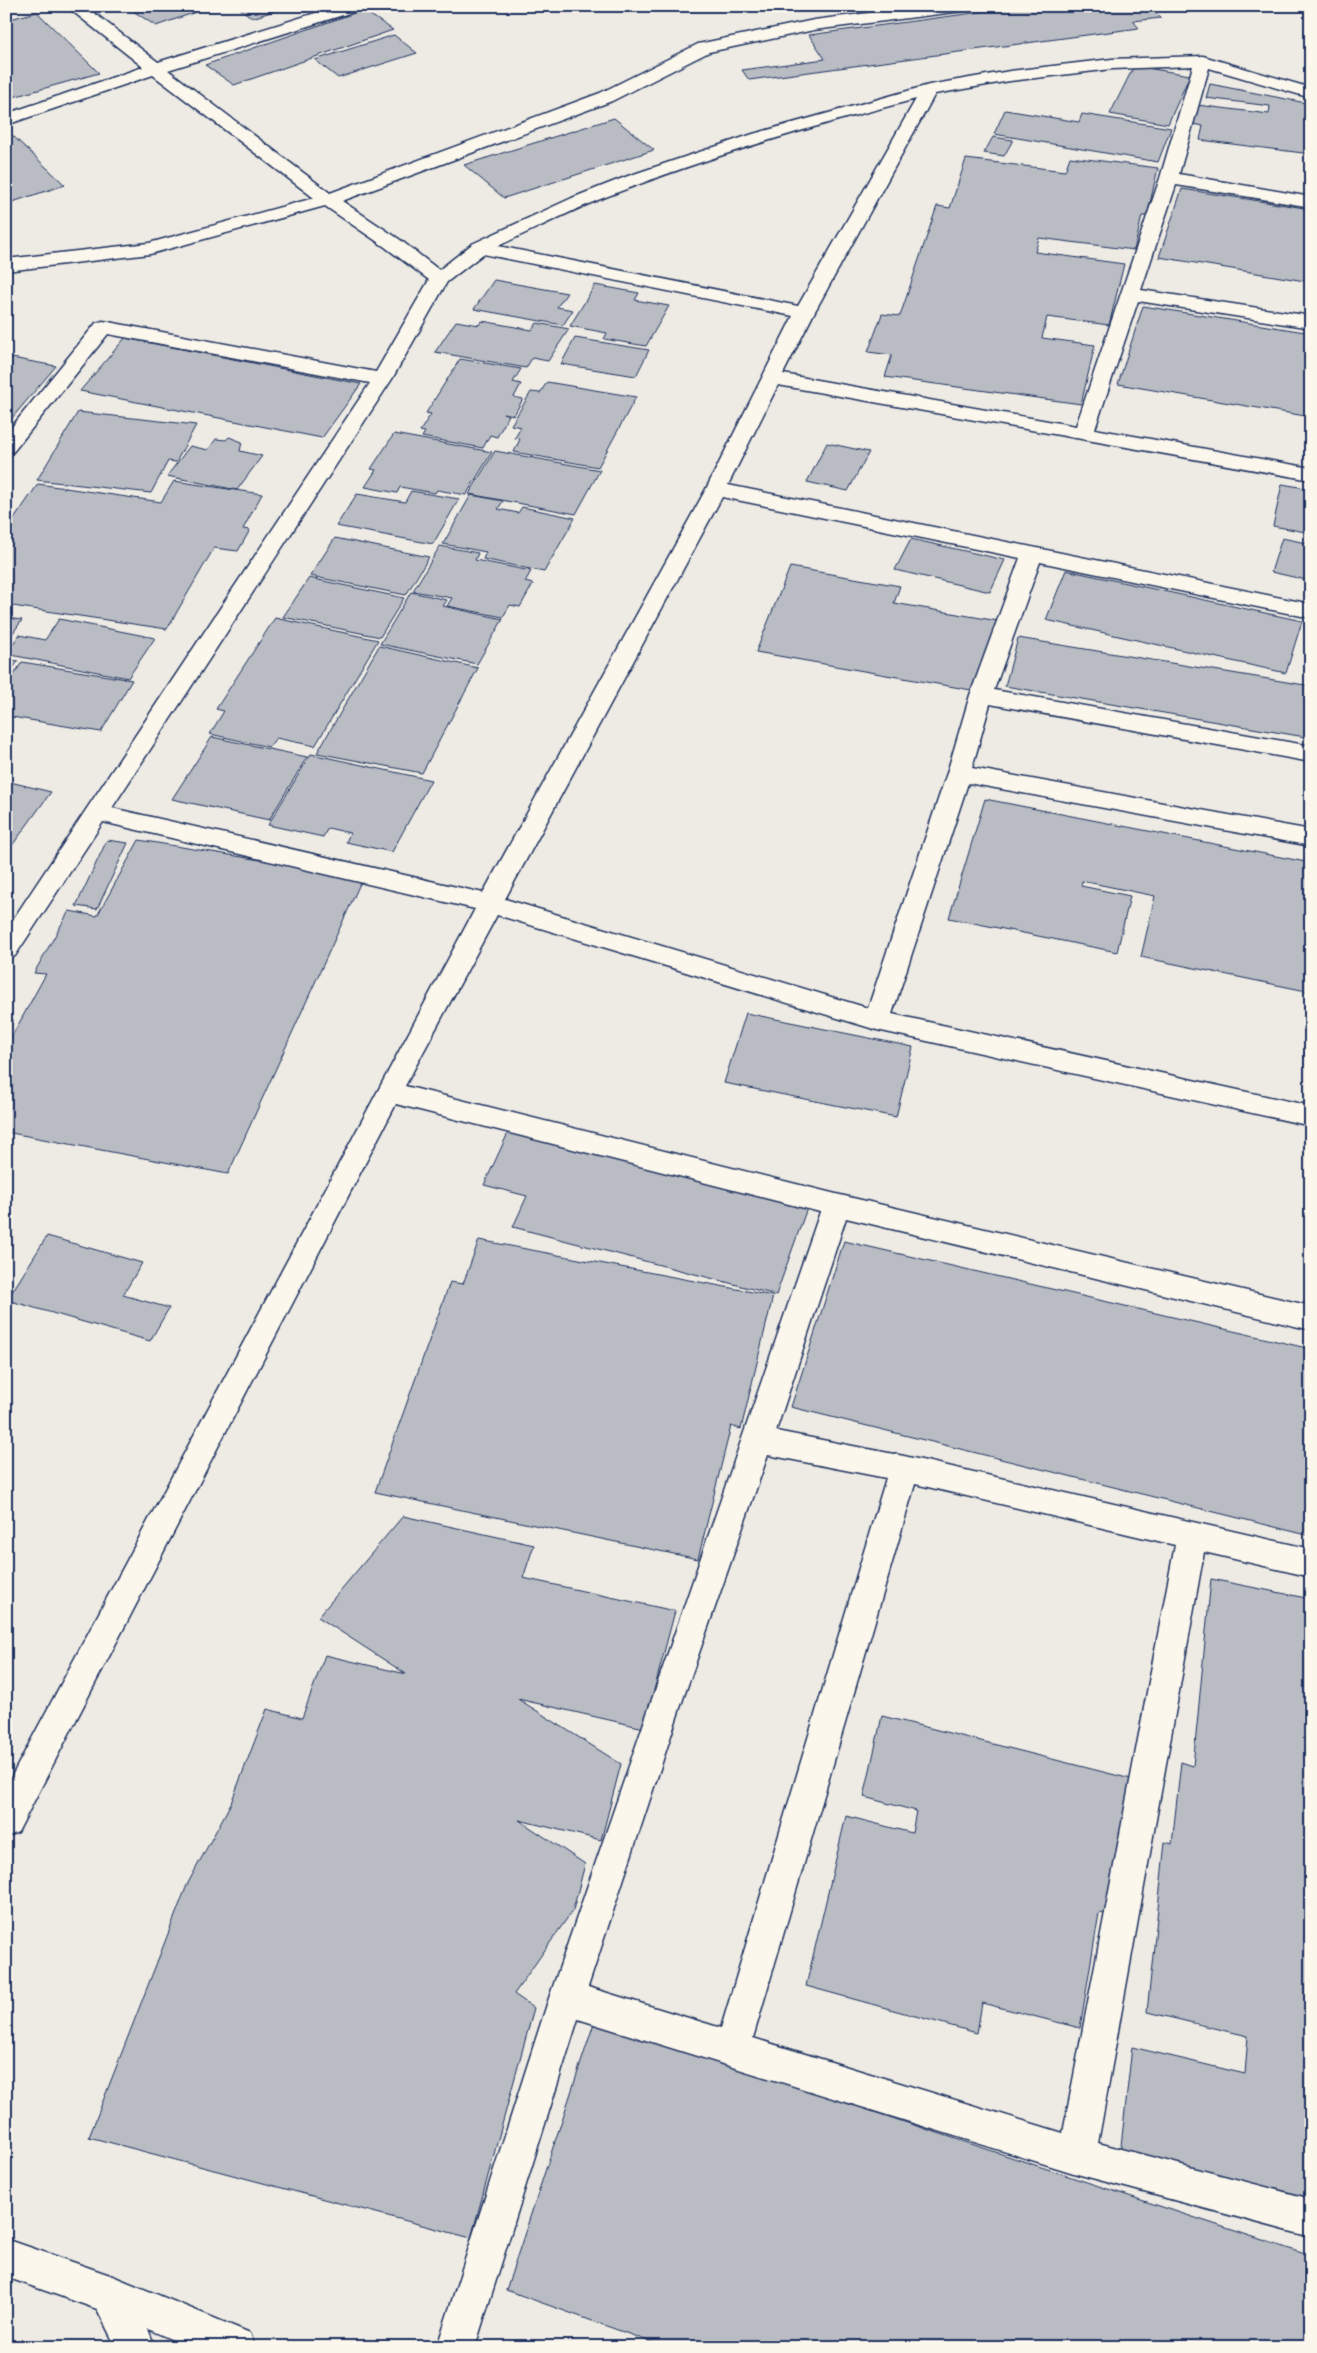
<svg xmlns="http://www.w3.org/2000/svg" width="1317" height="2353" font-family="Mynerve,sans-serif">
<rect width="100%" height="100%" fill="#eeebe4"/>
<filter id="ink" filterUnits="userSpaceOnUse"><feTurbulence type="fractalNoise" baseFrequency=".02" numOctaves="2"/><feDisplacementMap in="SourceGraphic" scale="10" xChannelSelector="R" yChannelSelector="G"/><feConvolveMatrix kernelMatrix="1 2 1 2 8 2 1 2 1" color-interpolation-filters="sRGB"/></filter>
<g filter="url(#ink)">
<path fill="#b9bcc3" stroke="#1b2f5e" d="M147,6H213L156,26L133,11Z
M237,6H290L252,18Z
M1026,6H1150L1161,18L1133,21L1139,28L749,80L742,70L825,59L809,35Z
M363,10L393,30L234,85L205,65Z
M37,12L99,73L6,99V20Z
M394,35L417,53L338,78L315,60Z
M1134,66L1190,75L1168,124L1110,114Z
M1210,84L1311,104V154L1200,140L1203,126L1192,124L1197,105L1269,114L1270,106L1206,98Z
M1005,110L1079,122L1082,114L1171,128L1158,162L994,134Z
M614,118L654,150L504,198L464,165Z
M12,135L65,185L6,204V137Z
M993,137L1013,140L1004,156L984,153Z
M1070,157L1158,168L1147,216H1142L1134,250L1039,238L1035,252L1124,264L1109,325L1047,317L1042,338L1095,345L1081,404L885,377L892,355L868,352L882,314L900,316L937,206L950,208L966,159L1065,171Z
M1182,189L1311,209V282L1159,257Z
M494,280L567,293L557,307L573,310L563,325L474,309Z
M595,285L639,293L635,300L669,306L646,346L604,339L607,333L570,326Z
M1143,306L1311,333V417L1118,384Z
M456,321L479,325L482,321L532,330L537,323L569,329L548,361L532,358L526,368L435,352Z
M125,338L361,384L322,438L80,391Z
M575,338L649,350L636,376L561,364Z
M6,357L56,366L6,425Z
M460,359L521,369L513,382L521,384L514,397L523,399L514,415L503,413L509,415L497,437L490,435L483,448L422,437L425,432L420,431L431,414L426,413Z
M547,382L636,397L598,467L514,452L520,439L515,438L521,427L511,425L531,392L540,393Z
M78,412L196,425L176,462L168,461L151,493L37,480Z
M394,434L492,452L466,495L437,490L435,493L400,487L397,493L365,487L376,470L371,469Z
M229,437L242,442L240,451L262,456L237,490L167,476L190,446L208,450L216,439L226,440Z
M827,443L869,452L848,491L807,482Z
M495,451L600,470L576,514L469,494Z
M174,481L262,494L243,529L250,530L238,551L214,548L167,629L6,605V531L38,484L161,502Z
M1282,484L1311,489V533L1273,526Z
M411,491L459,499L433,544L336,526L357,494L405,502Z
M471,495L503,501L498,509L518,513L522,507L575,518L544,572L483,559L486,552L443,544Z
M335,538L429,557L406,595L310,576Z
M1282,538L1311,544V581L1271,572Z
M911,539L1005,560L990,592L895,570Z
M440,546L478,553L475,560L531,571L525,582L533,584L520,607L510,605L503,617L447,606L452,598L413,591Z
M790,567L900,586L894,603L998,621L977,691L756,652Z
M1066,570L1302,621L1286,673L1046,620Z
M309,578L404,598L380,637L283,617Z
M411,592L447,600L443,606L503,619L477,664L380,644Z
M6,618L22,620L6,643Z
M275,618L378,640L315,746L276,738L269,747L210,734L224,711L216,709Z
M59,619L155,638L128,678L6,654L19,635L45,640Z
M1018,638L1311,686V738L1005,686Z
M379,646L478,668L422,773L317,753Z
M6,659L18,661L6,679Z
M22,662L132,680L101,732L6,716V687Z
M212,737L307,757L269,820L172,799Z
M311,754L431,780L392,852L346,842L350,833L328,828L323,837L268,825Z
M6,781L51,792L6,854Z
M985,799L1311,863V992L1141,957L1155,896L1082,881L1081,886L1130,896L1117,952L949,918Z
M107,840L128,843L97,909L76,906Z
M139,840L363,877L228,1174L6,1132V1047L46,974L34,973L69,911L97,916Z
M746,1013L913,1047L896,1117L724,1083Z
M508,1133L807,1208L776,1295L513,1227L527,1196L484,1185Z
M47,1236L142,1263L123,1295L169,1308L150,1341L7,1300Z
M479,1240L773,1296L741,1429L731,1426L698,1559L375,1492L450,1282L463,1284Z
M844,1241L1311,1349V1536L791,1407Z
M403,1516L534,1545L523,1578L675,1611L644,1728L518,1699L621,1764L601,1840L519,1820L585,1864L573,1910L514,1994L534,2008L471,2238L89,2137L187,1885L231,1803L267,1709L302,1718L325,1655L406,1674L318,1617Z
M1211,1579L1311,1599V2201L1120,2155L1132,2047L1245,2074L1248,2036L1147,2012L1165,1842L1172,1844L1181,1762L1193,1766Z
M882,1716L1135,1780L1109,1915L1099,1913L1080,2028L982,2003L977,2033L806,1986L846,1816L912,1833L916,1811L864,1797Z
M595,2020L1311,2256V2347H665L506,2290Z"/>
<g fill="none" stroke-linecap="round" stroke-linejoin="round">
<defs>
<path id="minor" d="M66,6H85L158,62L338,6H364L362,9L168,70L330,193L600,93L698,44L814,20L923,6H971L969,9L963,11L814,30L709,52L612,101L342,201L399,239L439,270L472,244L572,198L628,176L753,134L929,85L1010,71L1112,59L1203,56L1311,88V98L1209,68L1179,174L1311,197V207L1176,185L1141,290L1311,316V328L1138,301L1095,429L1311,468V480L778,385L728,485L1311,604V618L1040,562L994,690L1311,746V762L990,704L972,768L1311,830V846L968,783L892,1014L1311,1106V1126L877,1030L497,915L405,1086L836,1194L1311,1306V1330L846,1218L776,1431L904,1456L1311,1549V1577L1204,1552L1098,2143L1311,2199V2237L1077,2174L578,2019L475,2347H437L549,1998L820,1212L396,1104L18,1832L6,1837V1787L475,909L103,822L15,956L6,959V930L370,383L108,334L13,452L6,454V434L96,323L103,321L376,372L429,280L385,247L325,206L150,254L6,271V259L149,243L314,198L153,75L6,125V114L143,67ZM1193,66L1160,178L1076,426L783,374L814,313L935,94L1010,81L1112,69ZM916,99L798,306L498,246C531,231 564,214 598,200C701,159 808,127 916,99ZM483,254L793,316L706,489L483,893L112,808L392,379L447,282ZM722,497L1020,558L970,695L947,773L868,1008L505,899ZM768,1455L886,1478L721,2028L588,1987L683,1699ZM915,1484L1175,1545L1063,2133L753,2038Z
M6,2239L110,2275L250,2333L255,2347H189L148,2329L155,2347H116L97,2309L6,2277Z"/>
</defs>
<use href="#minor" stroke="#1b2f5e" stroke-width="3"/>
<use href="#minor" fill="#fbf7ec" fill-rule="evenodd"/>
</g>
</g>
<rect width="1317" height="2353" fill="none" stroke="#fbf7ec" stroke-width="25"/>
<rect x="12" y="12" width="1292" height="2328" fill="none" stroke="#1b2f5e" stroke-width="2" filter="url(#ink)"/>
</svg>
